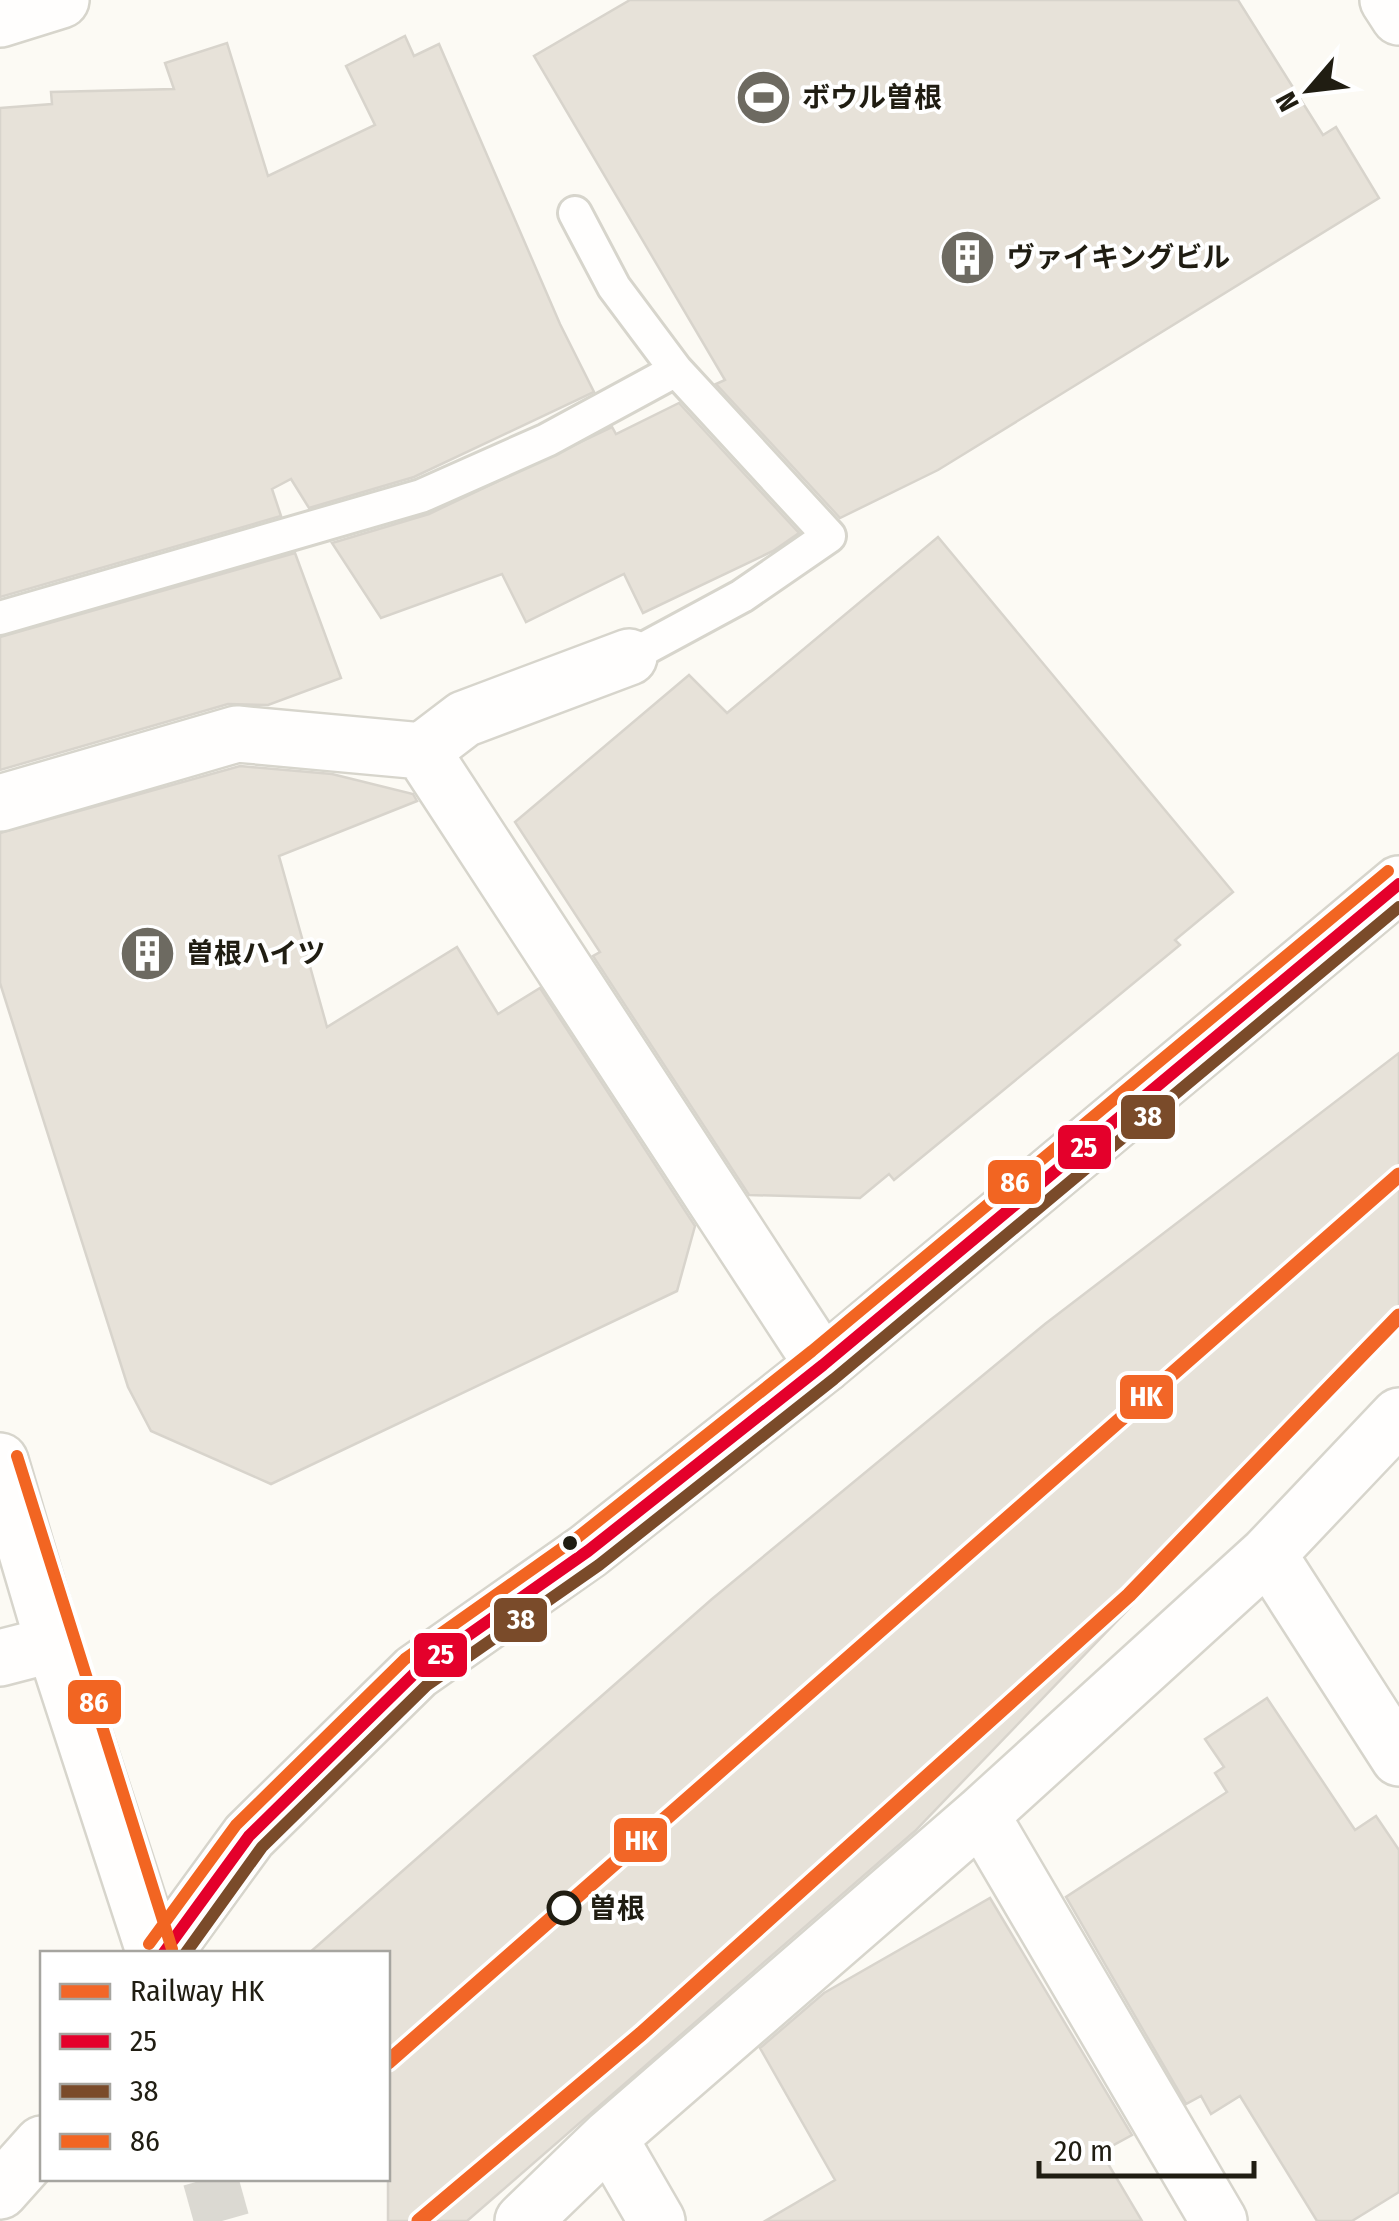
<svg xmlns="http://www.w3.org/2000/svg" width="1399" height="2221" font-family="'Fira Sans Condensed','Noto Sans JP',sans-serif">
<rect width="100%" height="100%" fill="#fcfaf4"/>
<path fill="#e7e2d9" stroke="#d8d4cc" stroke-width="2.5" d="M630,0H1238L1323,135L1336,127L1379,198L938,470L840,518L716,384L725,380L534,56Z
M405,36L414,56L439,44L560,324L594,392L414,477L309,508L291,479L272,489L281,516L0,597V108L52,104L51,92L174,89L165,63L227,43L268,176L375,125L346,66Z
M679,403L799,533L773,551L643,613L624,574L526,622L502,574L381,618L332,543L429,514L612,427L616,434Z
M938,537L1233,892L1175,940L1180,945L894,1180L889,1174L860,1198L749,1195L593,956L600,952L515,822L689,675L727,713Z
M295,553L341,678L268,705L228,704L0,770V637Z
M240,766L332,774L413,794L417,801L279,856L327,1027L457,947L498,1014L540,988L695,1226L677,1291L271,1484L151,1431L128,1387L0,983V833Z
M1399,1053V1328L915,1831L467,2221H388V1954H308L712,1599L1045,1324Z
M1267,1698L1355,1830L1376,1816L1399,1850V2192L1352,2221H1317L1240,2096L1211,2114L1201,2096L1186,2104L1066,1897L1227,1792L1215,1773L1224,1767L1205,1739Z
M990,1898L1132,2135L1101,2152L1142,2221H765L835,2180L760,2048L824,1993Z"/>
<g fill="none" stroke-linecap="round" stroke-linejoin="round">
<path stroke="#dbd9d2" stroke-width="55" stroke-dasharray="55 28" stroke-linecap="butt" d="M210,2178L222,2221"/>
<defs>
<path id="service" d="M575,213L614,287L676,370L829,536L742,596L629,657
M0,618L421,496L547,440L676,370"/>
<path id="minor" d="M422,751L464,719L629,657
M0,803L237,734L422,751L823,1365
M1268,1554L1399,1758
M0,1658L54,1644
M981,1815L1219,2221
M609,2138L657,2221
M523,2221L609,2138L981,1815L1268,1554L1399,1416"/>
<path id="tertiary" d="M1388,0L1399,17
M0,19L61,0
M0,1461L54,1644L155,1954
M163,1954L249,1836L416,1672L588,1551L823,1365L1399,884
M0,2191L42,2144"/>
</defs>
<use href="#service" stroke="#d7d5cc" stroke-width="38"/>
<use href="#minor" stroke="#d7d5cc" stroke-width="60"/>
<use href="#tertiary" stroke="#d7d5cc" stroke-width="60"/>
<use href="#service" stroke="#fffefd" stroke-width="32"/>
<use href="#minor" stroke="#fffefd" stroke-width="55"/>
<use href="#tertiary" stroke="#fffefd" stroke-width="55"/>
<defs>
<path id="bus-1" d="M163,1954L249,1836L416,1672L588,1551L823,1365L1399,884"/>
<path id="bus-2" d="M185,1954L262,1847L427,1685L599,1565L834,1379L1399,907"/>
<path id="bus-3" d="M17,1456L172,1949
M149,1944L236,1825L405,1659L578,1537L812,1351L1388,871"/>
</defs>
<use href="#bus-1" stroke="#fff" stroke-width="20"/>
<use href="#bus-2" stroke="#fff" stroke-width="20"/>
<use href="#bus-3" stroke="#fff" stroke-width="20"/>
<use href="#bus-1" stroke="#e4002b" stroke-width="12"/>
<use href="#bus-2" stroke="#7a4b2a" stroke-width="12"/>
<use href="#bus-3" stroke="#f26522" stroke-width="12"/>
<defs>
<path id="rail-1" d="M388,2062L1399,1175
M419,2221L641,2034L1129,1595L1399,1316"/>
</defs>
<use href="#rail-1" stroke="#fff" stroke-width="22"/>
<use href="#rail-1" stroke="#f26627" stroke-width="15"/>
</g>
<defs>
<symbol id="stadium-disc" viewBox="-11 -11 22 22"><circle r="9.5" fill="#6d6a61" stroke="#fff"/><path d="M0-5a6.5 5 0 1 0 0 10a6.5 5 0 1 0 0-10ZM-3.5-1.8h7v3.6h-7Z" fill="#fff"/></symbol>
<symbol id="building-disc" viewBox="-11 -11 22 22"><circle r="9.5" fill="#6d6a61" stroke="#fff"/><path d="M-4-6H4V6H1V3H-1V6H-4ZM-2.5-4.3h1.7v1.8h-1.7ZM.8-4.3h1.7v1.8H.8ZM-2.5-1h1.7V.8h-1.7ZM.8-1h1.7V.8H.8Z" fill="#fff"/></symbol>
</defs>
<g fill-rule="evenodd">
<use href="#stadium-disc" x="732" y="66" width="63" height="63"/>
<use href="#building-disc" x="936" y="226" width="63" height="63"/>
<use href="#building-disc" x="116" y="922" width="63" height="63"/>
</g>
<circle fill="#201d12" stroke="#fff" stroke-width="4" cx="570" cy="1543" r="9"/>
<circle fill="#fff" stroke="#201d12" stroke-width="5" cx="564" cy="1908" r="15"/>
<g text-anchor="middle" stroke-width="8" stroke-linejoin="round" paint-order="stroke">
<g font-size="28" font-weight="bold" fill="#201d12" stroke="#fff" text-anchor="start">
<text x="802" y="107">ボウル曽根</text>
<text x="1007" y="267">ヴァイキングビル</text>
<text x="186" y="963">曽根ハイツ</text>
</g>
<g font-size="28" font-weight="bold" fill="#201d12" stroke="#fff" text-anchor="start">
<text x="589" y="1918">曽根</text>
</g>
</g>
<g stroke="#fff" stroke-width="4">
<rect x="1119" y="1093" width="58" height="48" rx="10" fill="#7a4b2a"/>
<rect x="1056" y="1123" width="57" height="48" rx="10" fill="#e4002b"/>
<rect x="986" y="1158" width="57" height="48" rx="10" fill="#f26522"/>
<rect x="1118" y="1373" width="57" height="48" rx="10" fill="#f26627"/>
<rect x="492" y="1596" width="57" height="48" rx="10" fill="#7a4b2a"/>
<rect x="412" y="1631" width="57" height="48" rx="10" fill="#e4002b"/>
<rect x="66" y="1678" width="57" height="48" rx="10" fill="#f26522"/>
<rect x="612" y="1816" width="57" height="48" rx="10" fill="#f26627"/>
</g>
<g font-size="28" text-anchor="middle" font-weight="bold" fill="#fff">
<text x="1148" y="1126">38</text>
<text x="1084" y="1157">25</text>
<text x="1015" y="1192">86</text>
<text x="1146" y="1406">HK</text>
<text x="521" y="1629">38</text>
<text x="441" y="1664">25</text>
<text x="94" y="1712">86</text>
<text x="641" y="1850">HK</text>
</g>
<rect x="40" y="1951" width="350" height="230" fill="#ffffff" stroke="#a6a5a0" stroke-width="2.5"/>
<rect x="60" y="1984" width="50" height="15" fill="#f26627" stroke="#a6a5a0" stroke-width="2.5"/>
<text x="130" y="2001" font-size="30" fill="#201d12">Railway HK</text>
<rect x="60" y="2034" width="50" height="15" fill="#e4002b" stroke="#a6a5a0" stroke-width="2.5"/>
<text x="130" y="2051" font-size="30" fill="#201d12">25</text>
<rect x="60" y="2084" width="50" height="15" fill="#7a4b2a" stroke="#a6a5a0" stroke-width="2.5"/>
<text x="130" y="2101" font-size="30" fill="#201d12">38</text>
<rect x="60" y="2134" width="50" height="15" fill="#f26522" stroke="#a6a5a0" stroke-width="2.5"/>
<text x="130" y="2151" font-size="30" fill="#201d12">86</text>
<g transform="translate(1309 90) rotate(242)" stroke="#ffffff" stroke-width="8" paint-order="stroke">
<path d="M0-8L18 38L0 25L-18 38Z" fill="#201d12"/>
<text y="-15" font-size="28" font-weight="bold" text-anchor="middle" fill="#201d12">N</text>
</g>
<path d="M1039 2161v15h215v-15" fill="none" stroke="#201d12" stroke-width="5"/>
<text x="1054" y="2161" font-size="30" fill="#201d12" stroke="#ffffff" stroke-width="8" paint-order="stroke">20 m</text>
</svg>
